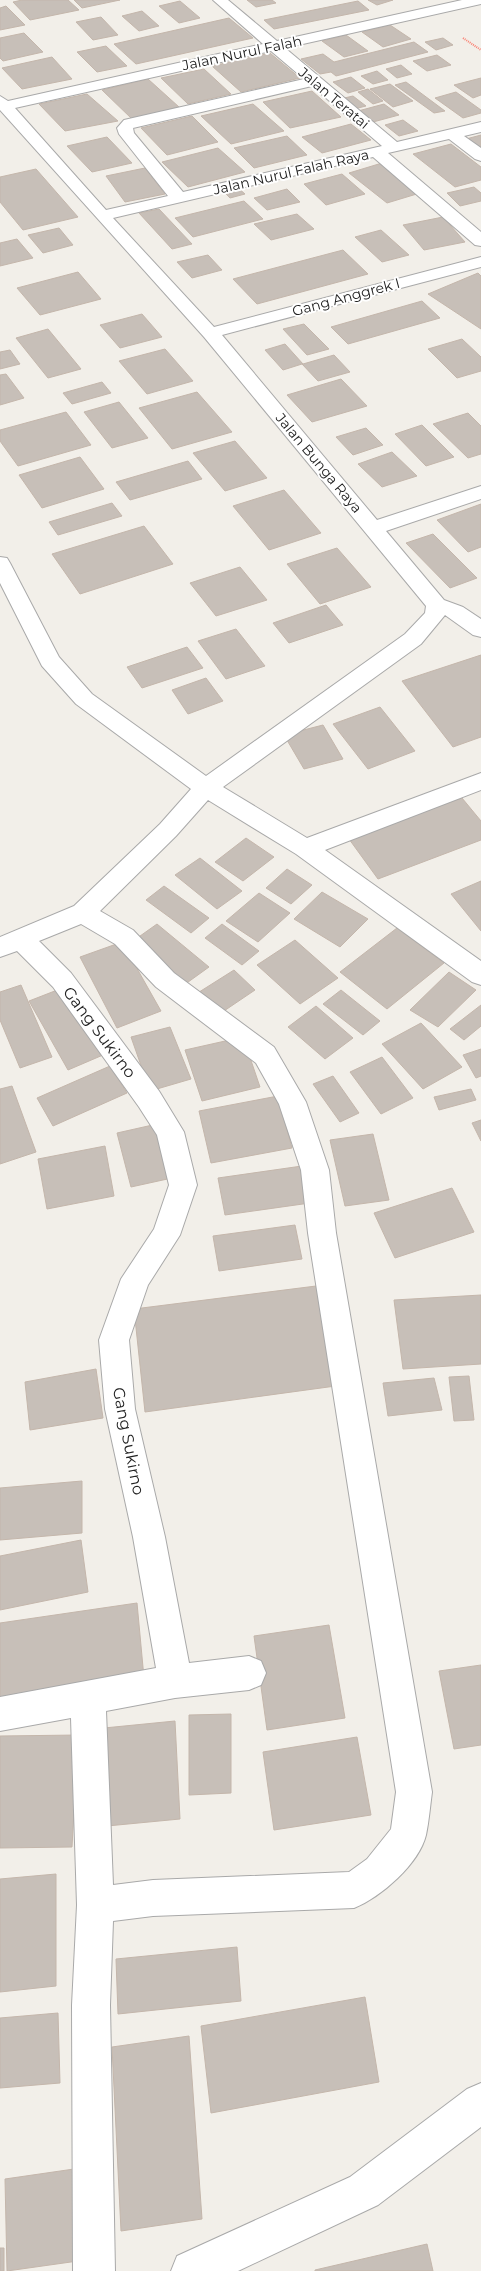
<svg xmlns="http://www.w3.org/2000/svg" width="481" height="2271" font-family="Montserrat,sans-serif">
<rect width="100%" height="100%" fill="#f2efe9"/>
<path fill="#c7bfb8" stroke="#c4b6ab" d="M22,0H68L79,10L30,20L13,2Z
M74,0H120L82,8Z
M247,0H272L276,3L256,7Z
M368,0H393L377,5Z
M180,1L200,18L179,23L159,6Z
M358,1L369,10L274,29L264,20Z
M6,6L25,25L0,30V8Z
M142,11L159,26L139,31L122,16Z
M101,17L118,35L93,40L76,22Z
M229,18L253,38L136,64L114,44Z
M390,25L411,39L383,47L362,32Z
M24,33L43,52L3,61L0,58V38Z
M346,35L368,51L344,57L322,41Z
M443,38L453,45L436,50L425,42Z
M414,42L428,52L336,76L331,72L320,74L301,59L323,54L334,62Z
M106,46L127,66L97,72L77,52Z
M270,53L300,78L241,92L212,66Z
M437,55L451,65L427,71L413,61Z
M52,57L72,79L22,89L2,68Z
M401,65L412,74L397,78L386,69Z
M204,69L231,94L188,104L161,78Z
M377,71L388,80L373,84L361,76Z
M351,77L365,88L348,93L333,82Z
M481,78V95L473,98L454,85Z
M148,79L179,107L132,119L102,90Z
M406,82L445,111L434,113L395,85Z
M390,84L413,101L393,107L370,89Z
M368,89L383,101L373,104L358,92Z
M312,91L341,117L290,128L263,102Z
M456,92L481,110V113L463,118L435,98Z
M87,94L118,121L65,131L39,104Z
M353,96L366,106L354,109L340,99Z
M253,104L284,131L231,144L201,116Z
M384,104L399,115L373,122L358,111Z
M192,116L218,142L167,155L141,128Z
M403,120L418,131L399,136L385,125Z
M351,124L371,140L322,153L302,137Z
M481,135V151L466,139Z
M287,136L307,155L254,168L234,148Z
M107,137L132,163L92,172L67,146Z
M451,144L481,167V180L455,187L413,154Z
M218,148L245,172L188,187L162,162Z
M382,163L420,193L387,203L349,173Z
M145,168L165,194L125,202L106,176Z
M36,169L78,217L23,230L0,202V177Z
M342,174L365,194L326,205L304,184Z
M237,187L245,194L230,198L222,190Z
M474,187L481,193V201L460,206L447,193Z
M287,189L300,202L267,210L254,198Z
M244,201L263,219L193,237L175,218Z
M159,209L192,244L172,249L139,213Z
M297,214L314,229L271,240L254,224Z
M443,217L465,242L424,250L403,225Z
M59,228L73,245L43,253L28,235Z
M381,230L409,255L382,262L355,237Z
M17,239L33,258L0,266V243Z
M343,250L368,274L257,304L233,279Z
M208,255L222,270L192,278L177,262Z
M78,272L101,299L40,315L17,288Z
M478,273L481,276V329L428,294Z
M422,301L440,318L348,344L331,327Z
M142,314L162,337L120,348L100,325Z
M304,324L329,349L307,355L283,329Z
M48,329L81,369L48,378L16,338Z
M462,339L481,357V371L457,378L428,349Z
M285,344L303,364L334,355L350,372L318,381L302,364L283,370L265,350Z
M165,349L193,381L147,394L119,361Z
M10,350L20,364L0,369V352Z
M6,374L24,398L0,405V375Z
M341,379L367,406L312,422L287,395Z
M102,382L111,393L72,404L63,393Z
M197,392L232,432L172,449L139,408Z
M119,402L148,438L112,448L84,412Z
M66,412L91,445L18,466L0,441V430Z
M468,413L481,426V454L468,458L433,424Z
M422,425L454,457L426,466L395,434Z
M366,428L383,445L353,455L336,437Z
M235,441L267,478L225,491L193,453Z
M392,452L417,476L382,487L358,464Z
M80,457L104,489L42,508L19,475Z
M188,461L202,479L130,500L116,482Z
M284,490L321,533L269,550L233,506Z
M112,503L122,516L58,535L49,522Z
M481,504V547L468,552L437,520Z
M144,526L173,564L80,594L52,554Z
M433,534L477,578L450,588L406,543Z
M337,548L371,587L320,604L287,564Z
M240,567L267,600L216,616L190,583Z
M326,605L343,625L289,643L273,623Z
M236,629L265,666L226,679L198,641Z
M187,647L203,668L142,688L127,667Z
M481,655V737L453,747L402,681Z
M206,678L223,701L188,714L172,690Z
M380,707L415,751L368,769L333,724Z
M323,725L343,759L304,769L284,735Z
M462,798L481,821V840L378,879L349,839Z
M246,838L274,857L243,881L215,862Z
M200,858L242,891L217,909L175,875Z
M287,869L312,885L291,904L266,888Z
M481,881V931L451,894Z
M164,886L209,918L191,933L146,900Z
M322,892L368,919L340,947L294,919Z
M259,893L290,913L258,942L226,921Z
M157,924L209,967L184,985L133,941Z
M222,924L259,951L242,965L205,938Z
M397,928L444,963L387,1009L340,972Z
M295,940L338,978L300,1004L257,965Z
M122,942L161,1011L117,1028L80,957Z
M234,970L255,990L218,1015L196,994Z
M449,972L476,990L438,1027L410,1010Z
M21,985L52,1057L20,1068L0,1020V992Z
M65,987L103,1055L68,1070L29,1001Z
M341,990L380,1021L363,1035L323,1004Z
M481,1005V1026L464,1040L450,1029Z
M316,1006L353,1038L325,1059L288,1027Z
M421,1023L462,1067L423,1089L382,1044Z
M170,1027L191,1079L150,1091L131,1037Z
M243,1037L260,1087L202,1101L185,1050Z
M481,1049V1076L476,1078L463,1055Z
M382,1057L413,1098L381,1114L350,1072Z
M110,1066L127,1093L53,1126L37,1098Z
M333,1076L359,1113L340,1122L313,1084Z
M12,1086L36,1152L0,1164V1089Z
M471,1089L476,1100L439,1110L434,1097Z
M278,1096L292,1148L211,1163L199,1111Z
M481,1120V1141L472,1123Z
M157,1124L172,1178L131,1187L117,1133Z
M373,1134L389,1200L345,1206L330,1140Z
M105,1146L114,1196L47,1209L38,1159Z
M309,1165L317,1202L225,1215L218,1178Z
M452,1188L474,1232L395,1258L374,1213Z
M295,1225L302,1259L219,1271L213,1236Z
M324,1285L343,1385L145,1412L134,1309Z
M481,1295V1364L403,1369L394,1300Z
M96,1369L103,1418L30,1430L25,1382Z
M469,1376L474,1420L454,1421L449,1377Z
M434,1378L442,1410L388,1416L383,1383Z
M82,1481V1533L0,1540V1488Z
M81,1540L88,1592L0,1610V1556Z
M137,1603L144,1678L0,1700V1623Z
M329,1625L345,1718L267,1730L254,1636Z
M481,1665V1745L454,1749L439,1671Z
M231,1714V1793L189,1795V1715Z
M175,1721L180,1819L107,1826L104,1728Z
M78,1735L72,1847L0,1848V1736Z
M357,1737L371,1815L274,1830L263,1752Z
M56,1874V1986L0,1992V1879Z
M237,1947L241,2001L118,2014L116,1959Z
M365,1997L379,2082L211,2113L201,2026Z
M58,2013L60,2083L0,2088V2018Z
M189,2036L202,2219L121,2231L112,2047Z
M74,2169L78,2261L7,2271L5,2179Z
M427,2244L433,2271H315V2270Z
M0,2248H4V2271H0Z"/>
<g fill="none" stroke-linecap="round" stroke-linejoin="round">
<defs>
<path id="minor" d="M213,0H228L277,41L462,0H481V4L285,48L397,142L481,122V132L464,136L481,148V161L475,159L449,139L388,153L481,232V246L475,245L373,157L113,218L214,327L481,257V267L222,335L377,520L481,486V499L386,531L444,600L463,607L481,619V637L473,635L445,615L421,644L223,787L307,838L481,773V790L325,850L481,961V985L472,982L296,854L208,800L176,836L100,911L133,930L174,973L274,1047L306,1102L329,1170L336,1233L432,1792C430,1806 429,1821 426,1835C419,1864 381,1897 354,1908L153,1916L113,1921L110,2005L115,2271H73L72,2005L77,1905L71,1718L0,1731V1697L156,1668L133,1537L105,1409L99,1340L121,1279L154,1229L169,1185L157,1135L139,1107L53,987L17,951L0,957V937L74,906L160,824L191,789L76,704L42,666L0,583V557L7,558L10,563L59,657L92,694L206,776L405,634L425,613L426,606L204,337L0,110V96L8,101L263,44ZM271,51L304,79L124,120L117,128L119,134L168,196L106,210L15,108ZM312,86L382,146L183,192L134,133L133,128ZM81,924L115,944L156,987L256,1063L279,1104L301,1170L308,1233L396,1792L391,1829L367,1859L349,1872L153,1880L113,1885L106,1711L175,1698L249,1690L261,1685L266,1673L261,1661L249,1656L189,1663L165,1537L135,1409L129,1340L148,1285L180,1235L197,1185L184,1132L159,1091L71,973L39,941Z
M481,2083V2127L378,2205L238,2271H171L177,2256L350,2177L467,2089Z"/>
</defs>
<use href="#minor" stroke="#a9a9a9" stroke-width="2"/>
<path stroke="#fa8072" stroke-width="2" stroke-dasharray="1 1" stroke-linecap="butt" d="M463,38L481,50"/>
<use href="#minor" fill="#fff" fill-rule="evenodd"/>
</g>
<g text-anchor="middle" stroke-width="4" stroke-linejoin="round" paint-order="stroke">
<g font-size="14" fill="#222" stroke="#fff">
<text transform="translate(242 53) rotate(-12)" y="5">Jalan Nurul Falah</text>
<text transform="translate(334 98) rotate(40)" y="5">Jalan Teratai</text>
<text transform="translate(291 172) rotate(-13)" y="5">Jalan Nurul Falah Raya</text>
<text transform="translate(346 297) rotate(-15)" y="5">Gang Anggrek I</text>
<text transform="translate(319 463) rotate(50)" y="5">Jalan Bunga Raya</text>
</g>
<g font-size="16" fill="#222" stroke="#fff">
<text transform="translate(100 1032) rotate(53)" y="6">Gang Sukirno</text>
<text transform="translate(129 1441) rotate(79)" y="6">Gang Sukirno</text>
</g>
</g>
</svg>
